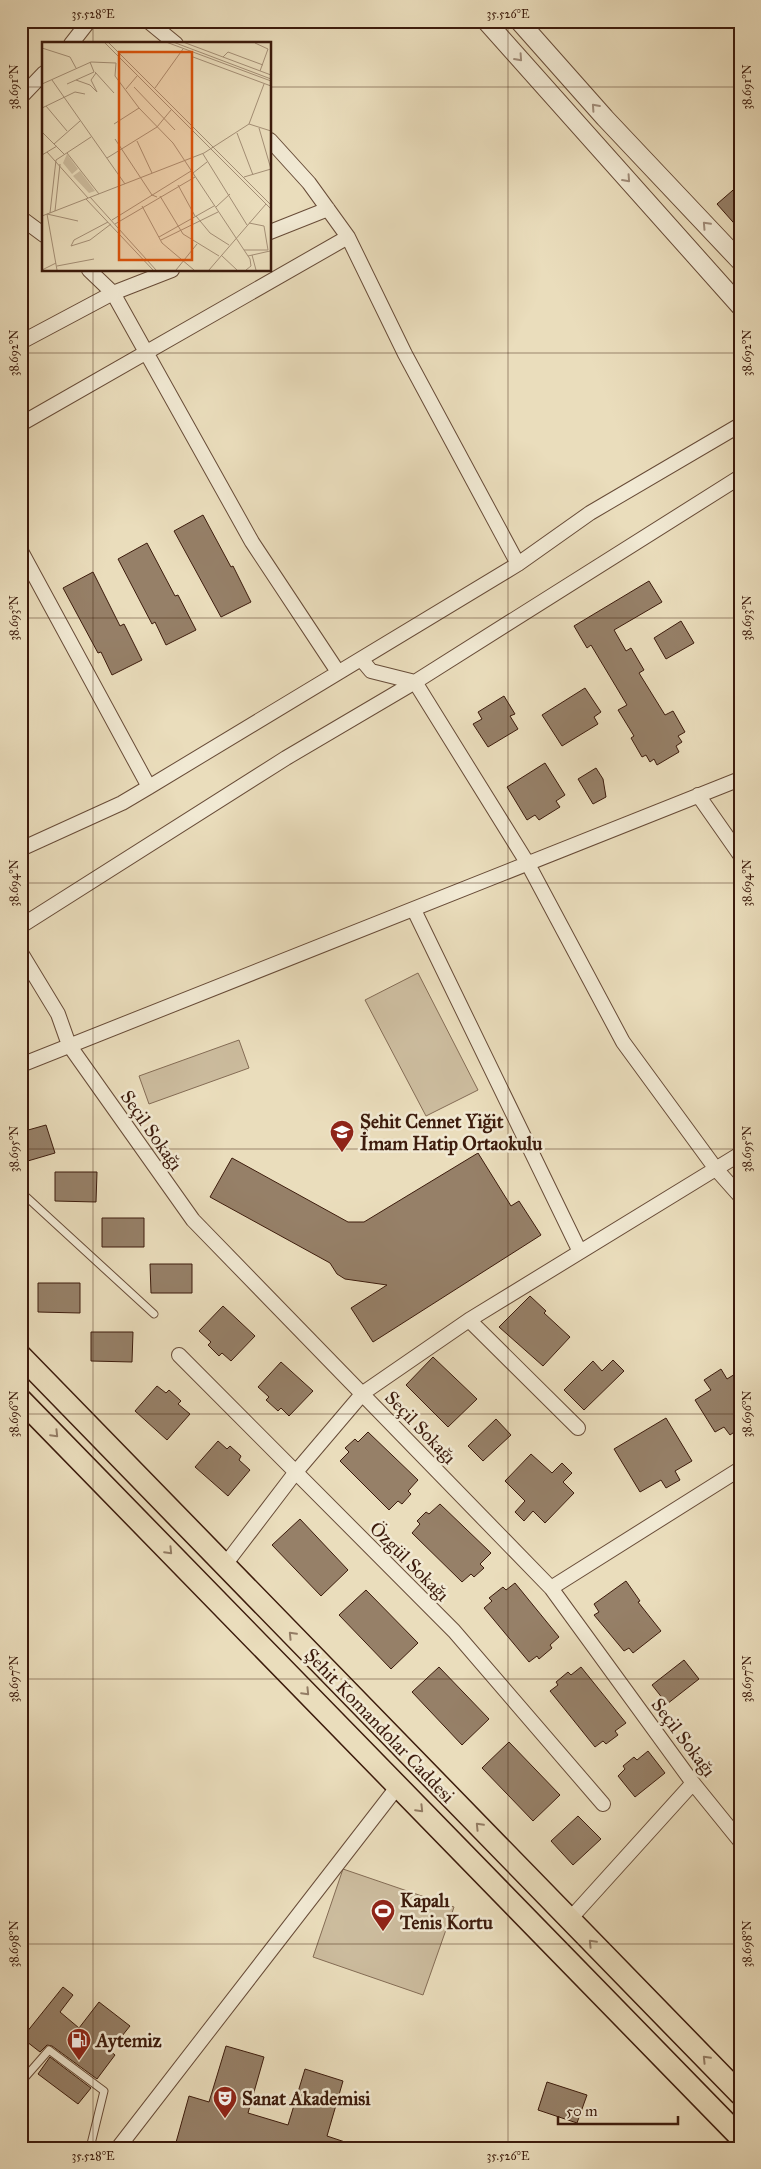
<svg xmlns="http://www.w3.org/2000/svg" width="761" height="2169" font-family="'IM FELL Great Primer',serif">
<rect width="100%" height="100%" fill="#eaddbc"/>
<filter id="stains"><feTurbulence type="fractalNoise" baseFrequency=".004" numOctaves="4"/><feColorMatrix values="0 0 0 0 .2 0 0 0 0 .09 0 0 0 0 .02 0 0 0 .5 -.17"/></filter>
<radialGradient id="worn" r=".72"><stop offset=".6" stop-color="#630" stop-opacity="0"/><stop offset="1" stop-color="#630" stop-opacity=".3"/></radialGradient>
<path fill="#ccbc9e" stroke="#846c55" d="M418,973L478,1090L426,1116L365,1000Z
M239,1040L249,1068L149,1104L139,1076Z
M343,1869L454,1907L423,1995L313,1957Z"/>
<path fill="#968068" stroke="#3c1b0c" d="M740,184V230L717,204Z
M203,515L231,567L233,566L251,602L221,617L174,531Z
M147,543L175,596L178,595L196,630L166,645L155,622L152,624L118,559Z
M93,572L120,626L124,624L142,660L112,675L101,652L98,653L63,588Z
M649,581L662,602L614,630L626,651L631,648L644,670L639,673L665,715L673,711L685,732L678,736L682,742L676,746L679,752L657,765L654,759L650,762L646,755L642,757L631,738L634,736L618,710L627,705L591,645L587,648L574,626Z
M681,621L694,643L666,659L654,638Z
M585,688L601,712L594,717L598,724L562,746L542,715Z
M504,696L515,714L510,716L518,729L488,747L473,724L482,719L478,712Z
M545,763L565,795L556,801L560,807L539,820L535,815L527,820L507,787Z
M596,768L603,779L606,797L593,804L578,779Z
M46,1125L55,1153L21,1163V1132Z
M478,1153L511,1206L519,1201L541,1235L373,1342L351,1308L387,1285L345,1279L337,1274L330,1263L210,1197L232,1158L348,1222H364Z
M55,1172H97L96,1202L55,1201Z
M102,1218H144V1247H102Z
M150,1264H192V1293H151Z
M38,1283H80V1313L38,1312Z
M530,1296L546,1311L544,1313L570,1337L543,1366L499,1327Z
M223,1306L255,1336L231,1361L222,1353L219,1356L208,1345L211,1342L199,1331Z
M91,1332H133L132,1362L91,1361Z
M433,1357L477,1399L448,1427L406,1385Z
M613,1360L624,1371L584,1410L564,1390L593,1361L602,1371Z
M281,1362L313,1391L289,1416L281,1408L278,1411L266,1400L269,1397L258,1387Z
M721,1369L727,1379L740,1371V1428L730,1435L724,1427L715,1432L695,1400L711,1390L704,1380Z
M157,1386L166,1393L169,1390L181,1401L178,1404L190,1414L167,1440L135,1411Z
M666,1418L692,1461L675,1471L680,1480L666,1488L661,1480L640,1492L614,1449Z
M496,1419L511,1435L483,1461L468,1446Z
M368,1432L418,1480L408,1491L411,1494L402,1504L398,1501L389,1510L340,1461L349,1452L345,1448L355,1439L358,1442Z
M218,1441L227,1449L230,1446L241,1456L239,1460L250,1470L228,1496L195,1467Z
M531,1454L552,1473L562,1463L572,1473L563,1482L574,1493L545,1523L533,1511L524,1521L515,1512L525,1501L505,1481Z
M440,1504L491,1553L480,1564L484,1568L474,1577L471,1574L462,1582L412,1533L420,1524L417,1521L426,1512L429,1514Z
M300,1519L348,1570L321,1596L272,1545Z
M626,1581L640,1601L638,1602L661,1631L633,1653L629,1648L624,1651L594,1615L599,1612L594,1604Z
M515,1583L559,1637L550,1645L552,1648L539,1659L537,1656L529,1662L484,1608L492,1601L489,1598L503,1587L506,1590Z
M366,1590L418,1643L391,1669L339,1615Z
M684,1660L699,1679L667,1704L652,1685Z
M439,1667L489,1719L462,1745L412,1692Z
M581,1667L626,1723L615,1731L618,1735L606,1744L603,1741L595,1747L550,1691L558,1685L556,1682L568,1672L571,1675Z
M509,1742L560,1795L533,1821L482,1768Z
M648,1751L665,1773L635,1797L618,1776L625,1769L623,1766L634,1757L637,1760Z
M578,1816L601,1839L573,1865L551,1841Z
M63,1987L73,1995L60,2012L79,2028L99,2002L130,2026L110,2051L115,2055L97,2079L52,2046L47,2045L40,2052L22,2038Z
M226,2046L264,2057L248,2113L288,2125L305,2069L343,2081L327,2136L354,2145V2148H182L175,2146L189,2096L209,2102Z
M50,2057L91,2088L78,2104L38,2074Z
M547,2082L587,2095L577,2123L538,2110Z"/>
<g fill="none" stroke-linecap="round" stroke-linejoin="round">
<defs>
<path id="service" d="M21,1192L154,1314
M21,2082L49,2050L104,2091L90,2148"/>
<path id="minor" d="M148,21L176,44
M71,44L89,21
M21,97L44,73
M270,140L309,183L348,237L405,354L518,564
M21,218L44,235
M270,232L328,209
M89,270L113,293L252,542L338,672
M21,342L113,293L172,270
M21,424L348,237
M21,551L149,787
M361,659L371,671L415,682L528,864L623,1042L716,1169L740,1196
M698,795L740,855
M21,849L122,803L149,787L518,564L590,513L740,425
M414,910L580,1252
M21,926L286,758L415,682L740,477
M21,953L58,1014L69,1045L193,1220L551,1588L693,1783L740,1841
M21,1065L740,779
M469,1320L578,1428
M179,1355L454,1631L603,1804
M224,1566L295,1473L363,1393L469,1320L740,1154
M551,1588L740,1469
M570,1919L693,1783
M118,2148L398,1786"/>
<path id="tertiary" d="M486,21L740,306
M519,21L605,118L740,261"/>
<path id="primary" d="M21,1356L740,2094
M21,1400L740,2137"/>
</defs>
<use href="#service" stroke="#684c38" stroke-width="9"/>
<use href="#minor" stroke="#684c38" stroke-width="16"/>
<use href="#tertiary" stroke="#684c38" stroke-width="20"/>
<use href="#primary" stroke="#3c1b0c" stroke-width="24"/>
<use href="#service" stroke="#f1e9d3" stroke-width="7"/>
<use href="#minor" stroke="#f1e9d3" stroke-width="14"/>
<use href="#tertiary" stroke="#f1e9d3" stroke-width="18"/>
<use href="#primary" stroke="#eaddbc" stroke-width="21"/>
</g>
<defs><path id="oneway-chevron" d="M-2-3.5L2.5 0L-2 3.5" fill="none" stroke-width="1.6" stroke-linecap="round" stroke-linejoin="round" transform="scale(1.25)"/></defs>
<g stroke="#a08c79">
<use href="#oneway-chevron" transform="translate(519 58) rotate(48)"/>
<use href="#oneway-chevron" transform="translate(595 107) rotate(-132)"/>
<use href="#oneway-chevron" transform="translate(627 179) rotate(48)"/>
<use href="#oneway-chevron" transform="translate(706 225) rotate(-133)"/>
</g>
<g stroke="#937c64">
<use href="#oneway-chevron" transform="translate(55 1434) rotate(46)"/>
<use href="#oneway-chevron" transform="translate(169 1551) rotate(46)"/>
<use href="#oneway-chevron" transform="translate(292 1635) rotate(-134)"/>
<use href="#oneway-chevron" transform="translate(306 1692) rotate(46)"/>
<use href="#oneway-chevron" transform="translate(420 1809) rotate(46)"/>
<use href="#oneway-chevron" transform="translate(479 1826) rotate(-134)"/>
<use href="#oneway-chevron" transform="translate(592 1943) rotate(-134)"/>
<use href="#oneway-chevron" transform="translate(706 2059) rotate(-134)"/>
</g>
<path fill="none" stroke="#3c1b0c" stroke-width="1" stroke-opacity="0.45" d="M93,21V44M508,21V2148M21,87H44M270,87H740M93,270V2148M21,353H740M21,618H740M21,883H740M21,1149H740M21,1414H740M21,1679H740M21,1944H740"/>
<defs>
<symbol id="school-pin" viewBox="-11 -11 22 30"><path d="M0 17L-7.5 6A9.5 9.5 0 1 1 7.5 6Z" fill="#8f2418" stroke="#f1e9d3"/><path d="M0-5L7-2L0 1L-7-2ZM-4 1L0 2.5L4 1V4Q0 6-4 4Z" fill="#fff"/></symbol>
<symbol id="stadium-pin" viewBox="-11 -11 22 30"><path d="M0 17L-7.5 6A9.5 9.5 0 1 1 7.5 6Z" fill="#8f2418" stroke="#f1e9d3"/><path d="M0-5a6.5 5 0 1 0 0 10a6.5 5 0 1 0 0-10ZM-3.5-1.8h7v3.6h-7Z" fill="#fff"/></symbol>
<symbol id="fuel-pin" viewBox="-11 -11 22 30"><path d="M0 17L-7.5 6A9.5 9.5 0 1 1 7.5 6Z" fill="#8f2418" stroke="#f1e9d3"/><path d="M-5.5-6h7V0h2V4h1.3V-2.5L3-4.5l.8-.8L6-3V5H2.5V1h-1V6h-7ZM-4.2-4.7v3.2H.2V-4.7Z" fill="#fff"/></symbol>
<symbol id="theatre-pin" viewBox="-11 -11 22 30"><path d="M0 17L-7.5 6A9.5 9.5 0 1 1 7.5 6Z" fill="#8f2418" stroke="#f1e9d3"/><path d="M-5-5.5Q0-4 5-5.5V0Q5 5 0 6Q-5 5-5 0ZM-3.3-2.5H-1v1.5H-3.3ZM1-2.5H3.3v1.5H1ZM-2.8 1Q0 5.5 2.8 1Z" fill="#fff"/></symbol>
</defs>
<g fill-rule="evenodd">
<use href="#school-pin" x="328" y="1118" width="28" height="38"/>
<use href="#stadium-pin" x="369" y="1897" width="28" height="38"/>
<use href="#fuel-pin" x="65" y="2026" width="28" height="38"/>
<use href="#theatre-pin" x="211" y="2084" width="28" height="38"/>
</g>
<g text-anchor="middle" stroke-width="5" stroke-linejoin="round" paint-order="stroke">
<g font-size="19" font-weight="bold" fill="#3c1b0c" stroke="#f1e9d3" text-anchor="start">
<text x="360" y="1128">Şehit Cennet Yiğit<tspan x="360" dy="22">İmam Hatip Ortaokulu</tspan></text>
<text x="400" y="1907">Kapalı<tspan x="400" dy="22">Tenis Kortu</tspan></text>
<text x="96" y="2047">Aytemiz</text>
<text x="242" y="2105">Sanat Akademisi</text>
</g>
<g font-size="19" fill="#3c1b0c" stroke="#f1e9d3">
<text transform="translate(152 1130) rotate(55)" y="7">Seçil Sokağı</text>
<text transform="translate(421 1427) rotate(46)" y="7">Seçil Sokağı</text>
<text transform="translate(410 1561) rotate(45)" y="7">Özgül Sokağı</text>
<text transform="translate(380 1725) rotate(46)" y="7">Şehit Komandolar Caddesi</text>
<text transform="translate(684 1737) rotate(53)" y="7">Seçil Sokağı</text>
</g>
</g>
<g transform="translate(42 42)">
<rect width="229" height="229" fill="#eaddbc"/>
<path d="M25,112L36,127L30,132L21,121ZM38,129L53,149L47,151L31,134Z" fill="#ccbc9e"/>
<path fill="none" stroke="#a48f76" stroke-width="1" d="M62,0L229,167M66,0L229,163M124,0L229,39M131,0L229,37M141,0L229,33M213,1L226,7L218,29M0,6L28,15L34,26M151,15L229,44M181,15L186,10L221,23M74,21L73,34L97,66L131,101L208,217L209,224L204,228M53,30L72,51M10,38L83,142M34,38L48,43L55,50L49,38L54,31M0,42L49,20L74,21M25,42L52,30L48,20M222,42L207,82L229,89M92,45L133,88M113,46L141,7M84,47L95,34M4,64L25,89M0,66L33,50L43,52M72,82L97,66M217,86L229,127M0,90L22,112M195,91L211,133M73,97L110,153L115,155M95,99L110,131M12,102L38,79M5,110L46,156M25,111L57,152M161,112L205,183M0,113L15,104M65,116L115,85L129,68M151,131L165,120M202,135L229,127M136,143L153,174M118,154L141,192L177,214M48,155L114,228M44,157L111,228M100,164L120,201L152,228M174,165L188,152M13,169L18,122M8,171L14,118L49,95M0,174L162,111L207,82M154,174L168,191L187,203M70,178L149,129M66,180L32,198L29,204L48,198L69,182M73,182L153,135M117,195L172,164M119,198L176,170M202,208H226L222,184L207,181M179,213L195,228M210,213L214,228M206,214L228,209M15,224L52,217M0,228L14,221M15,228L5,172L36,179M134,228L155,202M167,228L224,162"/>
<path fill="#d7530c" fill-opacity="0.15" stroke="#d7530c" stroke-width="2.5" d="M77,10H150V218H77Z"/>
<rect width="229" height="229" fill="none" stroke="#3c1b0c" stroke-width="2.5"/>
</g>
<rect width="761" height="2169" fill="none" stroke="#eaddbc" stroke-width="55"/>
<path d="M558 2116v8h120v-8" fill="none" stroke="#3c1b0c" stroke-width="2.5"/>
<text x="566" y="2116" font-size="15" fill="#3c1b0c" stroke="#f1e9d3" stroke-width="4" paint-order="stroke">50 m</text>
<rect x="28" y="28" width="706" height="2114" fill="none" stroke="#3c1b0c" stroke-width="2"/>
<g font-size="12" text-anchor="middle" fill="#3c1b0c">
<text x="93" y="18">35.528°E</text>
<text x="508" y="18">35.526°E</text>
<text transform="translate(747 87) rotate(-90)" y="4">38.691°N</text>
<text transform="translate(14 87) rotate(-90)" y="4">38.691°N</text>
<text transform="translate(747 353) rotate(-90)" y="4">38.692°N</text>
<text transform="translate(14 353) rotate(-90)" y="4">38.692°N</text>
<text transform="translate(747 618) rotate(-90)" y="4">38.693°N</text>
<text transform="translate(14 618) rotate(-90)" y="4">38.693°N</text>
<text transform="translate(14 883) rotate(-90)" y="4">38.694°N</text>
<text transform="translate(747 883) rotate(-90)" y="4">38.694°N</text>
<text transform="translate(14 1149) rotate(-90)" y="4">38.695°N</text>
<text transform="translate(747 1149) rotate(-90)" y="4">38.695°N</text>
<text transform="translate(747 1414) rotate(-90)" y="4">38.696°N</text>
<text transform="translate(14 1414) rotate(-90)" y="4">38.696°N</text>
<text transform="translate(747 1679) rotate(-90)" y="4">38.697°N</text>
<text transform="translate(14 1679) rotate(-90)" y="4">38.697°N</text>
<text transform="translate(747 1944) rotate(-90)" y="4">38.698°N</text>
<text transform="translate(14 1944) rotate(-90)" y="4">38.698°N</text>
<text x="93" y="2160">35.528°E</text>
<text x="508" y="2160">35.526°E</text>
</g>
<rect width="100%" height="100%" filter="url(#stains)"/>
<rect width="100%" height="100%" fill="url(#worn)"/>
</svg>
